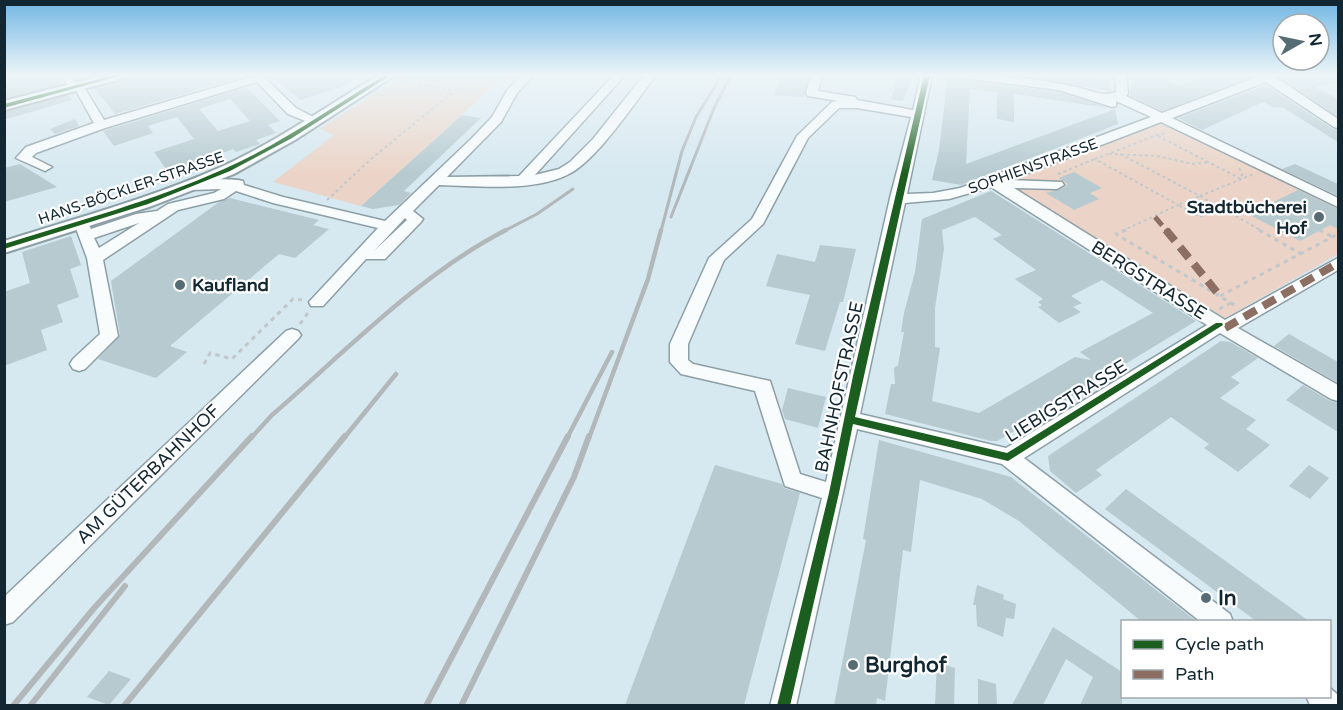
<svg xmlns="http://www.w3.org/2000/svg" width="1343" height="710" font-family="'Varela Round',sans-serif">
<rect width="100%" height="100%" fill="#d6e8f0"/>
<path fill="#ebd4c7" d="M403,75H522L514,81L501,79L361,206L273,182L334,135L320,129Z
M1160,121L1338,208V254L1225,318L1005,184Z"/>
<path fill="#b6cad0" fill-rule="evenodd" d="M4,75H56L61,84L4,99Z
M138,75H230L235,79L115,114L95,88Z
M271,75H315L321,80L328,75H359L344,86L300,100Z
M781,75H809L804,97L774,95Z
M898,75H913L903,101L891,99Z
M948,75H957L964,80L1059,92L1108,108L1014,94V122L997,119V92L970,89L966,164L1115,109L1118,124L961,185L932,180L939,150Z
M1008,75H1054L1109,81L1111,91Z
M1134,75H1153L1180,85L1210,75L1253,76L1162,111L1129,95Z
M1307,75H1338V83L1315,87L1338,99V117L1283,79Z
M1266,85L1333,129L1338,130V142L1282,107L1274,108L1263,102L1202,130L1178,118Z
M244,88H247L280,121L268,125L276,133L256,140L260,144L236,152L233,149L169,173L154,152L194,139L177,117L148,126L153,133L114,146L103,131ZM230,99L250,121L218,131L199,109Z
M68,95L72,100L4,120V112Z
M462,115L481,118L404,191L411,193L399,205L373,209L361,206Z
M75,119L79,126L55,134L50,129Z
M20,164L57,187L4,202V168Z
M1295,164L1338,184V196L1282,169Z
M1074,172L1102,188L1090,193L1099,199L1074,210L1046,193L1065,187L1068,184L1059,178Z
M1298,190L1338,209V229L1330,225L1300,241L1248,214Z
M991,191L1196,321L1028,423L997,441H991L885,414L891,384H895L894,368L898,365L904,332H901L904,313L915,272L922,219ZM975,217L1002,235L993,239L1036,270L1015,279L1043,299L1038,302L1042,305L1038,307L1059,323L1081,312L1073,307L1082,303L1071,296L1102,280L1153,313L1080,352L1091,360L1075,357L979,413L932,401L940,348L935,347V308L944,249L942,230Z
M230,198L319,220L313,225L329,229L295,258L279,254L170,346L187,352L156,378L98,359L120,335L111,281L219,202Z
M71,236L81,265L70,269L79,297L57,305L63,322L41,330L47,350L4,366V292L30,283L22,252Z
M820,245L856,249L843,302H840L825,351L795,344L810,295L766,286L777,254L815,262Z
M1289,334L1338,362V383L1274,346Z
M1221,341L1230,342L1258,358L1231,377L1240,383L1220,398L1256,420L1246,429L1270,445L1238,472L1204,448L1209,444L1171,417L1096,470L1102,475L1076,493L1050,471L1048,456Z
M1303,385L1330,401L1338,403V432L1286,400Z
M788,388L826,397L818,428L785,419L782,410Z
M879,440L1011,477L1196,621H1141L1019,521L982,499L920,480L911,552L903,550L885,701L877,698L876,705H834L866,540L863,539Z
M715,465L782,484L784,488L800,493L744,705H625Z
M1309,465L1329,478L1310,499L1289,486Z
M1126,489L1163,516L1309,621H1256L1105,509Z
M977,585L1004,595L1003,599L1016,604L1014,619L1006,618L1003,637L977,626L976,605H973Z
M1053,627L1122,672V705H1080L1093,677L1066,659L1043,705H1012Z
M937,663L955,668L954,705H935Z
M109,671L131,679L109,705L87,697Z
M978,679L996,684L997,705H978Z"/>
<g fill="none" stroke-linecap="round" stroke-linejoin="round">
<defs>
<path id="minor" d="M61,75H71L76,83L82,84L104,120L251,77V75H262L296,108L319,120L313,124L288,114L257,82L105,128L36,153L32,157L52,167L45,171L16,158L26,147L94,123L73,85L67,84Z
M522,75H534L517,93L501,122L447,177L519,176L614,75H625L535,175L559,169L570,162L593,139L644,75H656C636,101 596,162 567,175C533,192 476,186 439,185L413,211L423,219L421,222L385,259H366L323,306H311L309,302L378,228L273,203L236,191L224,199L178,210L103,260L118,336L85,369L79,371L73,369L70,364L73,359L100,334L87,258L74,223L76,220H86L91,229L136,214L157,211L168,204L214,193L221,189L192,190L185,186C193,178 232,178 243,181L244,185L283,197L385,221L471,139L492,117L508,89ZM405,218L407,220L374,251ZM139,223L99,248L94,238Z
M811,75H822L818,91L855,97L857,100L913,110L921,75H932L907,194L933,193L960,188L1151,117L1116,101V106L1112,107L1059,90L964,78L959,75C999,75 1040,78 1080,88C1092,91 1104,97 1116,92L1115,75H1126L1128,93L1126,96L1162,113L1257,77L1256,75H1280L1277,78L1338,119V128L1334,127L1266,82L1172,118L1338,198V207L1161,122L1010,180L1062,182L1064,185L1057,189L1014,188L1225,320L1338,258V270L1238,328L1338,385V401L1331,399L1220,333L1024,458L1230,614L1233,622H1201L1002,464L857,429L796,706H770L822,498L785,486L755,391L681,374L670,362V344L709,258L752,219L797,136L832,102L838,101L808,96L806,93ZM839,108H857L911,117L890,198L826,482L800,474L770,381L693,364L688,360V344L724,260L763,224L808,138ZM991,187L1207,325L1006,448L860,414L905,203L949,199Z
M292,329L298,331L301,335L298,339L13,622L4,625V597L286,331Z
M1330,688L1338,695V706L1310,705L1306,696H1330Z"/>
<path id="major" d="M105,75H127L125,78L4,110V101Z
M379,75H395L295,140L234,174L152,206L4,253V241C77,218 151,198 221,167C276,142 327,106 379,75Z"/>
</defs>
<use href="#minor" stroke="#8d9fa6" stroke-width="3"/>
<use href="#major" stroke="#8d9fa6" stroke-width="4"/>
<path stroke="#c1c8cc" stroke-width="2" stroke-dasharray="3 3" stroke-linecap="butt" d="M401,81L454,91
M429,86L441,75
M1158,136L1241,179L1242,174L1239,168
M1109,154L1158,156L1193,164L1210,162
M1120,154L1200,196L1254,174
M1058,174L1095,159
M1200,196L1220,207L1200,217L1178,205Z
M327,200L371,159L454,91L462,89L476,75
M1220,207L1262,231
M1314,227L1322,231
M1122,231L1178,205L1095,159L1157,135L1168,133"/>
<path stroke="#c1c8cc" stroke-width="3" stroke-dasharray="4.5 4.5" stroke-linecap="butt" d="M1126,230L1116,234L1236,306
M1259,230L1301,254
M1319,230L1333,237
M1220,296L1338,234
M1219,309L1231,303
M300,324L310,310
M204,364L210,353L232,359L293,299L302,300"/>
<use href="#minor" fill="#f9fcfd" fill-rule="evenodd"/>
<use href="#major" fill="#f9fcfd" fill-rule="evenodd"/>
<path stroke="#b2b8ba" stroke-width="3" d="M671,217L714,108L731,75
M504,231L537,214L573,189
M661,231L682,151L696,117L722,75"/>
<path stroke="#b2b8ba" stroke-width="4.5" d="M251,438L272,415C345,352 420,274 506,230
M344,438L396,374
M567,438L612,352
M589,438L648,279L661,230"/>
<path stroke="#b2b8ba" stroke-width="6" d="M13,706L95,607L252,436
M30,706L125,586
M124,706L345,436
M426,706L568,436
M461,706L574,477L589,436"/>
<path stroke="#8d6e63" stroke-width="5" stroke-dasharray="11 5" stroke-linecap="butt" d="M1155,217L1167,231"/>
<path stroke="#8d6e63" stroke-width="8" stroke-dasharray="14 8" stroke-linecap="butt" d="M1166,230L1220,296
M1225,328L1338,263"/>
<defs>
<path id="cycleway" d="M115,75H123L4,108V104Z
M385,75H391L292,138L230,171L148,204L4,249V244C78,221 153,201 224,169C281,144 332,107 385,75Z
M924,75H930L855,417L1007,453L1216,323H1222L1223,325L1008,461L853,424L839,493L790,706H777L829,493L853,376Z"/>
</defs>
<use href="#cycleway" stroke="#fff" stroke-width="4"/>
<use href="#cycleway" fill="#1b5e20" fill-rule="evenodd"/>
</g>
<linearGradient id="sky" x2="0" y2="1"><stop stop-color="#71b6e4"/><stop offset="0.43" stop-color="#edf5f8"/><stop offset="1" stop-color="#edf5f8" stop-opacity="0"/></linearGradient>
<rect width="1343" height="174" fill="url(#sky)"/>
<g fill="#576b74" stroke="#fff" stroke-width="2">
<circle cx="1319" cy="217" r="6"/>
<circle cx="180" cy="285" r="6"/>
<circle cx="1206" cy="598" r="6"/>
<circle cx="853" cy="665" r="6"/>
</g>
<g text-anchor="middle" stroke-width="4.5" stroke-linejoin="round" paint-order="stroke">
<g font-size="15" fill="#122731" stroke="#fff">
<text transform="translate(1033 166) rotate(-20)" y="5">SOPHIENSTRASSE</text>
<text transform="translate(131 188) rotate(-19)" y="5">HANS-BÖCKLER-STRASSE</text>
</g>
<g font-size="18" font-weight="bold" fill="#122731" stroke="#fff" text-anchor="end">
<text x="1307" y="213">Stadtbücherei<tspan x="1307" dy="21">Hof</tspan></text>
<text x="192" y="291" text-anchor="start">Kaufland</text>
</g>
<g font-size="18" fill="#122731" stroke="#fff">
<text transform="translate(1149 280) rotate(32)" y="6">BERGSTRASSE</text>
<text transform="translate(839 387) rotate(-78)" y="6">BAHNHOFSTRASSE</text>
<text transform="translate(1066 401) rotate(-32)" y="6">LIEBIGSTRASSE</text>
<text transform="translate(148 474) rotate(-44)" y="6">AM GÜTERBAHNHOF</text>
</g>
<g font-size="21" font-weight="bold" fill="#122731" stroke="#fff" text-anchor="start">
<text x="1218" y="605">In</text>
<text x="865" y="672">Burghof</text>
</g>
</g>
<rect width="1343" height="710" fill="none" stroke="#122731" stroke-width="12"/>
<rect x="1121" y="620" width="210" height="78" fill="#ffffff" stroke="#a0a9ad" stroke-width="1.5"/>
<rect x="1133" y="640" width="30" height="9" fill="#1b5e20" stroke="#a0a9ad" stroke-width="1.5"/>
<text x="1175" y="650" font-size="18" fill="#122731">Cycle path</text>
<rect x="1133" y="670" width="30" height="9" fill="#8d6e63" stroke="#a0a9ad" stroke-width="1.5"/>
<text x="1175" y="680" font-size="18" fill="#122731">Path</text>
<g transform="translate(1301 42) rotate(81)"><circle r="28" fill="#ffffff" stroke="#a0a9ad" stroke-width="1.5"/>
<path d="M0-4.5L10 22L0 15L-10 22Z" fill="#576b74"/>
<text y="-9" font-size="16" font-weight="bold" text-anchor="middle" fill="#122731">N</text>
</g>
</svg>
